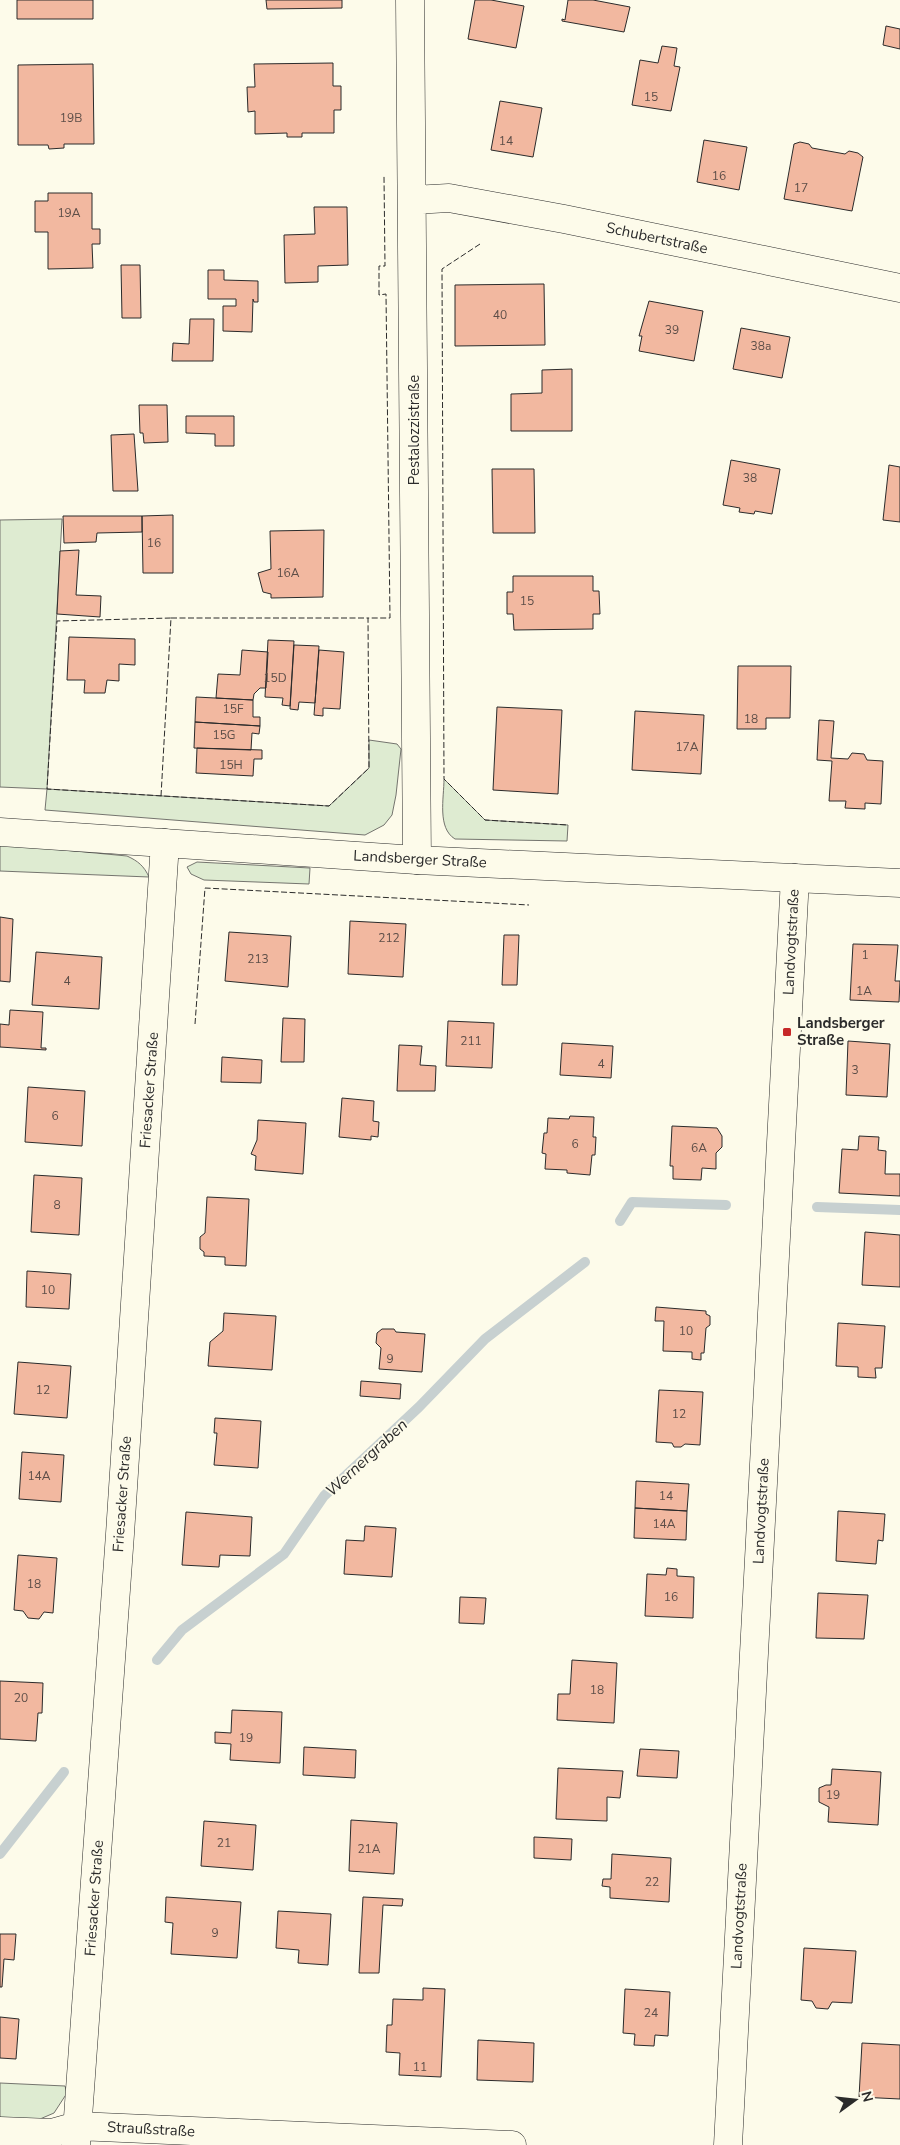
<svg xmlns="http://www.w3.org/2000/svg" width="900" height="2145" font-family="'Nunito Sans',sans-serif">
<rect width="100%" height="100%" fill="#fdfbea"/>
<path fill="#deebd1" stroke="#74746e" d="M62,519L47,789L329,806L369,768V740L397,744L401,749L396,795L392,815L384,825L365,835L45,810L47,789L0,787V520Z
M444,779L485,820L568,825L567,841L455,839C437,828 444,798 444,779Z
M0,844L127,856C138,861 144,866 149,877L0,871Z
M197,862L310,868L309,884L204,880L191,874L187,867Z
M0,2083L65,2086L67,2093L54,2113L33,2122H0Z"/>
<g fill="none" stroke-linecap="round" stroke-linejoin="round">
<path stroke="#c7d0d0" stroke-width="10" d="M817,1207L900,1210
M620,1221L632,1202L726,1205
M157,1660L182,1630L284,1554L324,1496L419,1407L485,1339L585,1262
M0,1854L64,1772"/>
</g>
<path fill="#f2b8a0" stroke="#2b2b2b" d="M17,0H93V19H17Z
M266,0H342V8L267,9Z
M475,0H491L524,6L516,48L468,39Z
M568,0H593L630,7L624,32L562,21V19L565,20Z
M886,26L900,29V49L883,45Z
M662,46L677,48L674,66L680,67L671,111L632,105L640,60L658,63Z
M333,63V86H341V110H334V133H302V137H287V133L255,134V111L248,112L247,87H255L254,64Z
M93,64L94,144H64V148L49,149L48,145H18V65Z
M500,101L542,108L533,157L491,150Z
M704,140L747,147L739,190L697,182Z
M800,142L809,144L812,148L845,154L849,151L858,153L863,157L852,211L784,199L794,144Z
M48,193H92V229H100V244H92L93,268L48,269V232H35V201H48Z
M314,207H347L348,265L318,266V282L285,283L284,235L315,234Z
M121,265H140L141,318H122Z
M208,270H224V280L258,281V302H254L253,299L252,332L223,331V306H236V299H208Z
M544,284L545,345L455,346V285Z
M649,301L703,311L694,361L639,351L642,336H639Z
M190,319H214L213,361H172L173,343L189,344Z
M741,328L790,337L782,378L733,369Z
M572,369V431H511V394L542,393V370Z
M139,405H167L168,442L144,443L143,433H140Z
M186,416H234V446H215V434L186,433Z
M134,434L138,491H113L111,435Z
M731,460L780,469L772,514L755,511L754,514L739,512L740,508L723,505Z
M889,465L900,467V522L883,520Z
M492,469H534L535,533H493Z
M173,515V573H143L142,516Z
M63,516H142V532L97,533L96,542L64,543Z
M324,530L323,597L271,598V594L263,592L258,573L271,569L270,531Z
M79,550L76,595L101,596L100,617L57,614L60,551Z
M513,576H593V591H599L600,614H593V629L514,630L513,614H507V592H513Z
M69,637L135,639V665L119,664V681L107,680L105,693H84L85,680H67Z
M268,640L294,641L290,706L282,705L283,698L265,697Z
M294,645L319,646L315,703L299,702L298,710L290,709Z
M242,650L268,652L266,688H260L254,694L253,700L216,698L218,674L240,675Z
M319,650L344,652L340,709L323,708V716L314,715Z
M738,666H791L790,718H766V729H737Z
M196,697L253,700V717H260V726L195,722Z
M497,707L562,710L558,794L493,790Z
M635,711L704,715L701,774L632,770Z
M819,720L834,721L831,758L848,759L852,753L864,754L867,760L883,761L881,804L865,803V809L845,808L846,801H829L832,761L817,760Z
M195,722L260,726L259,734L252,733L251,750L194,748Z
M197,748L262,750V759H254L253,776L196,773Z
M0,917L13,919L10,982L0,981Z
M350,921L406,924L403,977L348,974Z
M229,932L291,936L288,987L225,981Z
M504,935H519L517,985H502Z
M853,944L898,945L895,981H900L899,1002L850,1000Z
M36,952L102,957L99,1009L32,1005Z
M10,1010L43,1012L41,1048H46V1050L0,1047V1024L9,1025Z
M283,1018L305,1019L304,1062H281Z
M448,1021L494,1023L492,1068L446,1066Z
M848,1041L890,1044L887,1097L846,1095Z
M562,1043L613,1046L611,1078L560,1075Z
M399,1045L422,1046L420,1065L436,1066L435,1091H397Z
M222,1057L262,1060L261,1083L221,1082Z
M28,1087L85,1091L82,1146L25,1142Z
M342,1098L374,1101L373,1121L379,1122L378,1137L371,1136V1140L339,1137Z
M570,1116L594,1117L593,1137H596L595,1155H592L590,1175L567,1173V1170L545,1169L546,1154L542,1153L544,1133H547L548,1118L569,1119Z
M258,1120L306,1123L303,1174L255,1170L256,1156L251,1154L257,1140Z
M672,1126L717,1128L722,1136V1147L716,1153V1169L702,1168L701,1180L673,1179V1166H670Z
M859,1136L879,1137L878,1150L886,1151L885,1174H900V1196L839,1193L842,1149L858,1150Z
M34,1175L82,1178L79,1235L31,1232Z
M207,1197L249,1199L246,1266L225,1265V1257L204,1256V1252L200,1249V1237L205,1233Z
M865,1232L900,1235V1287L862,1285Z
M27,1271L71,1274L69,1309L26,1307Z
M656,1307L706,1311V1314L710,1316V1325L706,1328L704,1353H701V1360L692,1359V1352L663,1351L664,1321H655Z
M224,1313L276,1316L272,1370L208,1366L210,1342L223,1331Z
M838,1323L885,1326L882,1368H875L876,1378L858,1377V1367L836,1366Z
M382,1329H394L396,1332L425,1334L422,1372L379,1369L381,1348L376,1343L377,1333Z
M18,1362L71,1366L67,1418L14,1414Z
M361,1381L401,1384L400,1399L360,1396Z
M659,1390L703,1392L700,1445L685,1444L681,1447H674L672,1443L656,1442Z
M215,1418L261,1421L258,1468L214,1465L217,1433H214Z
M22,1452L64,1455L61,1502L19,1499Z
M636,1481L689,1484L687,1511L635,1508Z
M635,1508L687,1511L686,1540L634,1538Z
M838,1511L885,1514L883,1541L878,1540L876,1564L836,1561Z
M186,1512L252,1517L250,1556L220,1555L219,1567L182,1565Z
M365,1526L396,1528L392,1577L344,1574L346,1540L364,1541Z
M18,1555L57,1558L53,1613L44,1612L39,1619L28,1618L23,1611L14,1610Z
M667,1568L677,1569V1576L694,1577L693,1618L645,1616L647,1574L666,1575Z
M818,1593L868,1595L864,1639L816,1638Z
M460,1597L486,1598L484,1624L459,1623Z
M572,1660L617,1663L614,1723L557,1720L558,1694H570Z
M0,1681L43,1683L42,1713H38L36,1741L0,1739Z
M232,1710L282,1712L280,1763L230,1760L231,1744L215,1743V1732L231,1733Z
M304,1747L356,1750L355,1778L303,1775Z
M640,1749L679,1751L677,1778L637,1776Z
M558,1768L623,1771L620,1798L607,1797V1821L556,1819Z
M832,1769L881,1772L878,1825L828,1822L829,1807L819,1802V1788L826,1785H831Z
M351,1820L397,1823L394,1874L349,1871Z
M204,1821L256,1825L253,1870L201,1866Z
M534,1837L572,1839L571,1860L534,1858Z
M612,1854L671,1858L669,1902L610,1898V1887L602,1886L603,1879H611Z
M166,1897L241,1902L237,1958L171,1954L173,1923L165,1922Z
M363,1897L403,1899L402,1906L383,1905L379,1973H359Z
M278,1911L331,1914L328,1965L298,1963L299,1950L276,1948Z
M0,1934H16L14,1960L4,1959L2,1987H0Z
M804,1948L856,1951L852,2003L832,2002L828,2009L816,2008L812,2001L801,2000Z
M423,1988L445,1989L441,2077L399,2075L400,2053L386,2052L387,2025H392L393,1999L423,2000Z
M625,1989L670,1992L668,2036L655,2035L654,2046L634,2045L635,2034L623,2033Z
M0,2017L19,2019L16,2059L0,2058Z
M478,2040L534,2043L533,2082L477,2080Z
M862,2043L900,2045V2099L859,2097Z"/>
<g fill="none" stroke-linecap="round" stroke-linejoin="round">
<defs>
<path id="street" d="M410,0L417,860
M413,200L449,198L564,219L900,288
M0,2131L52,2133L77,2126L512,2145
M76,2145L120,1534L165,843
M728,2145L795,878"/>
<path id="secondary" d="M0,832L417,860L900,883"/>
</defs>
<use href="#street" stroke="#2b2b2b" stroke-width="29"/>
<use href="#secondary" stroke="#2b2b2b" stroke-width="29"/>
<use href="#street" stroke="#fdfbea" stroke-width="28"/>
<use href="#secondary" stroke="#fdfbea" stroke-width="28"/>
<path stroke="#2b2b2b" stroke-width="1" stroke-dasharray="6 2.5" stroke-linecap="butt" d="M480,244L442,269L444,779L485,820L568,825
M171,618H368
M161,796L171,618L57,621L47,789L329,806L369,768L368,618H390L386,294L379,295V266H385L384,176
M195,1024L205,888L529,905"/>
</g>
<rect fill="#c62828" stroke="#fdfbea" stroke-width="2" x="782" y="1027" width="10" height="10" rx="2.5"/>
<g text-anchor="middle" stroke-width="4" stroke-linejoin="round" paint-order="stroke">
<g font-size="12" fill="#5d4e48">
<text x="651" y="101">15</text>
<text x="71" y="122">19B</text>
<text x="506" y="145">14</text>
<text x="719" y="180">16</text>
<text x="801" y="192">17</text>
<text x="69" y="217">19A</text>
<text x="500" y="319">40</text>
<text x="672" y="334">39</text>
<text x="761" y="350">38a</text>
<text x="750" y="482">38</text>
<text x="154" y="547">16</text>
<text x="288" y="577">16A</text>
<text x="527" y="605">15</text>
<text x="275" y="682">15D</text>
<text x="233" y="713">15F</text>
<text x="751" y="723">18</text>
<text x="224" y="739">15G</text>
<text x="687" y="751">17A</text>
<text x="231" y="769">15H</text>
<text x="389" y="942">212</text>
<text x="865" y="959">1</text>
<text x="258" y="963">213</text>
<text x="67" y="985">4</text>
<text x="864" y="995">1A</text>
<text x="471" y="1045">211</text>
<text x="601" y="1068">4</text>
<text x="855" y="1074">3</text>
<text x="55" y="1120">6</text>
<text x="575" y="1148">6</text>
<text x="699" y="1152">6A</text>
<text x="57" y="1209">8</text>
<text x="48" y="1294">10</text>
<text x="686" y="1335">10</text>
<text x="390" y="1363">9</text>
<text x="43" y="1394">12</text>
<text x="679" y="1418">12</text>
<text x="39" y="1480">14A</text>
<text x="666" y="1500">14</text>
<text x="664" y="1528">14A</text>
<text x="34" y="1588">18</text>
<text x="671" y="1601">16</text>
<text x="597" y="1694">18</text>
<text x="21" y="1702">20</text>
<text x="246" y="1742">19</text>
<text x="833" y="1799">19</text>
<text x="224" y="1847">21</text>
<text x="369" y="1853">21A</text>
<text x="652" y="1886">22</text>
<text x="215" y="1937">9</text>
<text x="651" y="2017">24</text>
<text x="420" y="2071">11</text>
</g>
<g font-size="15" fill="#2b2b2b" stroke="#fdfbea">
<text transform="translate(657 238) rotate(12)" y="5">Schubertstraße</text>
<text transform="translate(414 430) rotate(-90)" y="5">Pestalozzistraße</text>
<text transform="translate(420 859) rotate(3)" y="5">Landsberger Straße</text>
<text transform="translate(791 942) rotate(-87)" y="5">Landvogtstraße</text>
<text transform="translate(149 1090) rotate(-86)" y="5">Friesacker Straße</text>
<text transform="translate(122 1494) rotate(-86)" y="5">Friesacker Straße</text>
<text transform="translate(761 1511) rotate(-87)" y="5">Landvogtstraße</text>
<text transform="translate(94 1898) rotate(-86)" y="5">Friesacker Straße</text>
<text transform="translate(739 1916) rotate(-87)" y="5">Landvogtstraße</text>
<text transform="translate(151 2129) rotate(3)" y="5">Straußstraße</text>
</g>
<g font-size="15" font-weight="bold" fill="#2b2b2b" stroke="#fdfbea" text-anchor="start">
<text x="797" y="1028">Landsberger<tspan x="797" dy="17">Straße</tspan></text>
</g>
<g font-size="16" font-style="italic" fill="#2b2b2b" stroke="#fdfbea">
<text transform="translate(366 1457) rotate(-43)" y="6">Wernergraben</text>
</g>
</g>
<g transform="translate(855 2100) rotate(75)" stroke="#fdfbea" stroke-width="4" paint-order="stroke">
<path d="M0-4L9 19L0 12L-9 19Z" fill="#2b2b2b"/>
<text y="-8" font-size="14" font-weight="bold" text-anchor="middle" fill="#2b2b2b">N</text>
</g>
</svg>
